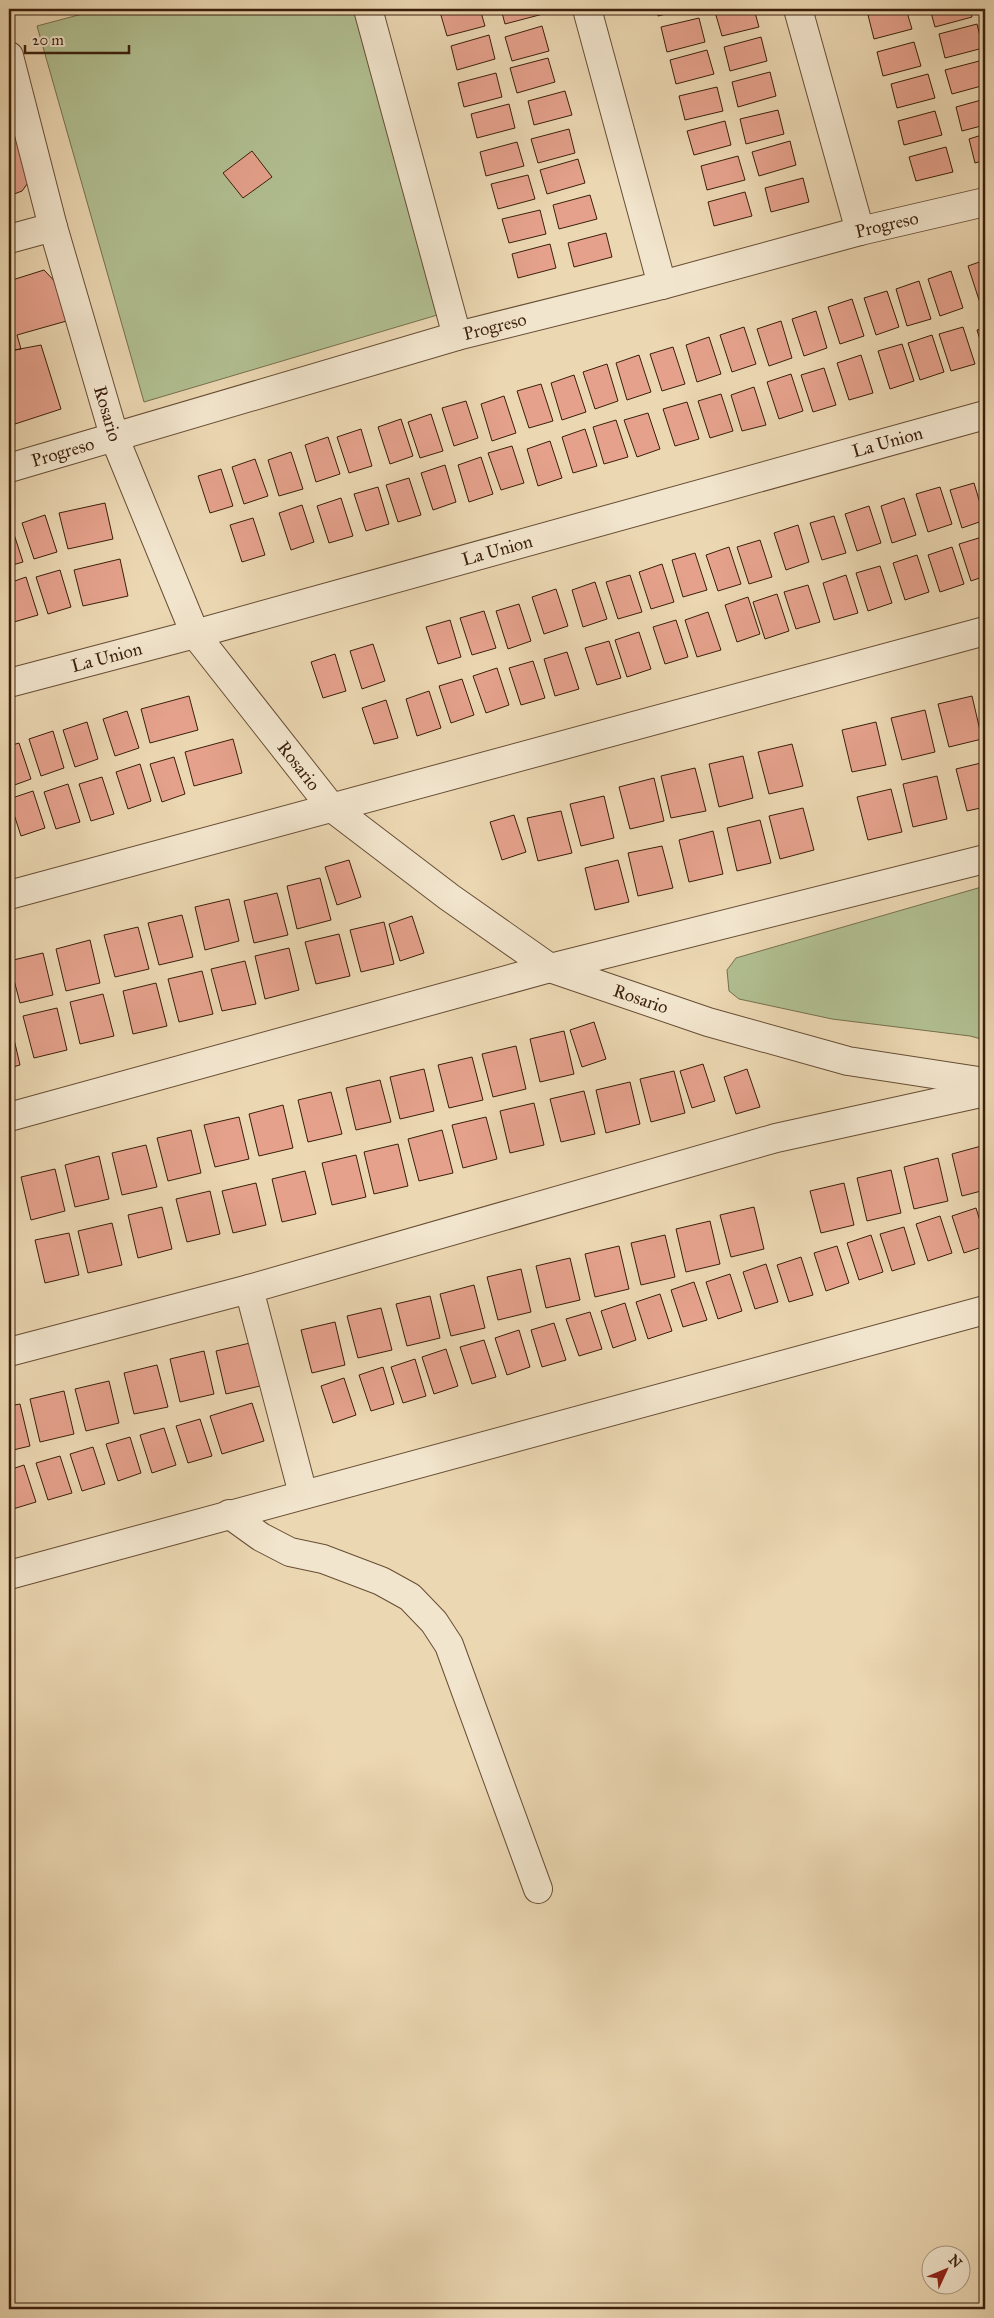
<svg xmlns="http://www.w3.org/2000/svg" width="994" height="2318" font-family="'IM FELL Great Primer',serif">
<rect width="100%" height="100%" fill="#ebd7b2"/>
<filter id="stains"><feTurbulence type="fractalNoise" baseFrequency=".004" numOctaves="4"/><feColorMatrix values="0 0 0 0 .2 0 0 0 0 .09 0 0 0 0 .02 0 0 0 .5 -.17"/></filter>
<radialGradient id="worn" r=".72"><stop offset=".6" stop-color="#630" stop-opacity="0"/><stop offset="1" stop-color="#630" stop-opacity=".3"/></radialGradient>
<path fill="#b1bf91" stroke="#766f4e" d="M101,9H362L444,313L144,402L37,26Z
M985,886V1040L970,1036L832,1019L739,999L729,991L727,970L736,958Z"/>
<path fill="#e5a18c" stroke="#3b1f0a" d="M452,9H480L485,26L447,36L440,12Z
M501,9H542L543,14L505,24Z
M656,9H686L658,16Z
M729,9H754L759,27L722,36L715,12Z
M891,9H906L912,29L874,39L868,15Z
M930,9H970L972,17L935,27Z
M699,18L705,42L667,52L661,27Z
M977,24L983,48L945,58L939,34Z
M542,26L549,51L512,61L505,37Z
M489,35L495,59L457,70L451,46Z
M761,37L767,61L730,71L724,47Z
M914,42L921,66L883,76L877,52Z
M707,50L714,74L676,84L670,60Z
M548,58L555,82L517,93L510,68Z
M983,60L985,85L952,94L945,70Z
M770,72L776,96L738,107L732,82Z
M496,73L502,97L464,107L458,83Z
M928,74L935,98L897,108L891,84Z
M717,87L723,111L685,120L679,96Z
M565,91L572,115L534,125L528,101Z
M985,99V125L962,131L956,107Z
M509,104L515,128L477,138L471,114Z
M778,110L784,134L746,144L740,119Z
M935,111L942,135L904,145L898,121Z
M18,115L30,180L22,191L9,196V117Z
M725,121L731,145L694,155L687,131Z
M569,129L575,153L538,163L531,139Z
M985,134V160L975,163L969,139Z
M790,141L796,165L759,176L752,152Z
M517,142L524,166L486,176L480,152Z
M946,147L953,172L916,181L909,157Z
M252,151L272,177L243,198L223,173Z
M738,156L745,180L707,190L701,166Z
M578,159L585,183L547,194L540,170Z
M528,175L535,199L498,209L491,184Z
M803,178L809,202L771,212L765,188Z
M745,192L752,216L714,226L708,202Z
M590,195L597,219L559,229L553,205Z
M540,210L546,234L509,243L502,219Z
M606,233L612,257L574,267L568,243Z
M550,244L556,268L518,278L512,254Z
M985,260V301L980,303L968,266Z
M44,270L61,288L70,320L17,335L21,349L9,351V281Z
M951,271L963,308L940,316L928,279Z
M919,281L931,319L907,326L896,289Z
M887,291L899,327L876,335L864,298Z
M852,299L864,336L840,344L828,307Z
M816,311L827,348L804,356L792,319Z
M781,321L792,358L769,366L757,329Z
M744,327L756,364L732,372L720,335Z
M963,327L975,364L951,371L939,334Z
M985,327V356L977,330Z
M932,335L944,372L920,380L908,343Z
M709,337L721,374L697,382L686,345Z
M902,344L914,381L890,389L878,351Z
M41,345L61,409L15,424L9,404V351Z
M673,347L685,384L662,391L650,354Z
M639,355L651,392L627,400L616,363Z
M861,355L873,393L849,400L837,363Z
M607,364L618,401L595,409L583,372Z
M824,368L836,405L813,412L801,375Z
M791,374L803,411L779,419L767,382Z
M574,375L586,412L562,420L551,383Z
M541,384L553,421L529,428L517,391Z
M754,387L766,425L742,431L731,395Z
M721,394L733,431L710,438L698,401Z
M504,396L516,433L492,441L481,404Z
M466,401L478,438L454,446L442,408Z
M687,402L699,439L675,446L663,409Z
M648,413L660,449L637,457L624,420Z
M431,414L443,451L420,458L408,422Z
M401,419L413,456L390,464L378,427Z
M616,420L628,457L604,464L593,427Z
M361,429L372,466L349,473L337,437Z
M585,429L597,466L573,473L562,437Z
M328,437L340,474L316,482L305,445Z
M550,441L562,478L538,486L527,449Z
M512,446L524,483L501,490L488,453Z
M291,452L303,489L279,496L268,460Z
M481,457L493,494L469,502L458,465Z
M255,459L268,496L244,504L232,467Z
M445,465L456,502L433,510L421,473Z
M221,469L233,506L210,513L198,476Z
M409,478L421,515L398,522L386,485Z
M974,483L985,520L962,528L950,490Z
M378,487L389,524L366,531L354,494Z
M940,487L952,524L928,532L916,494Z
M341,498L353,536L329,543L317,506Z
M904,498L916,535L892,543L881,506Z
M105,503L113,539L68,549L59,513Z
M302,505L314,542L291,550L279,513Z
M869,506L881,543L857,551L845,514Z
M45,515L57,552L34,559L22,523Z
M834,516L846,553L822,560L810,523Z
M253,518L265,555L242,562L230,525Z
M11,525L23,562L9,566V526Z
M798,525L809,562L786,570L774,533Z
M982,537L985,545V576L971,581L959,544Z
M760,540L772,577L749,584L737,547Z
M729,547L741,584L718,591L706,555Z
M952,547L964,584L940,592L928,555Z
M695,553L707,590L683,597L672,560Z
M917,555L929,592L905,600L893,563Z
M120,559L128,596L83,606L74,570Z
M662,564L674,602L651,609L639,572Z
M880,566L892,603L868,611L856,573Z
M60,570L71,607L48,614L36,577Z
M630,575L642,612L618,619L606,582Z
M846,575L858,613L834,620L823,583Z
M26,577L38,615L14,622L9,604V583Z
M595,582L607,619L583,627L572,590Z
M808,585L820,622L796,629L784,592Z
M556,589L568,626L544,634L532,597Z
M777,594L789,631L765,639L753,602Z
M748,597L760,634L737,642L725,605Z
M519,604L531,641L508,649L496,611Z
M484,611L496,648L472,655L460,618Z
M708,612L721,650L697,657L685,620Z
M450,620L461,657L438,664L426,627Z
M676,620L688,657L665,664L653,627Z
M639,632L651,669L627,677L615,640Z
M609,641L621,678L597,685L585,648Z
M373,644L385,681L362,689L350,651Z
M567,652L579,689L555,696L544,659Z
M335,654L346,691L323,698L311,662Z
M533,661L545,698L521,705L509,668Z
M497,668L509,705L486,713L473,676Z
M462,679L474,715L451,723L439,686Z
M429,691L441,728L417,736L406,699Z
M189,696L198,730L150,743L141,709Z
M972,696L982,739L949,747L938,704Z
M386,700L398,738L374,744L362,708Z
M925,710L935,752L902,760L891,718Z
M127,711L139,748L115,756L103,719Z
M87,722L98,759L75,767L63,730Z
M876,722L886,765L852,772L842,730Z
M53,731L64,768L41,776L29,739Z
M233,739L242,773L194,786L185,752Z
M19,743L31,779L9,787V746Z
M792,744L803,786L769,794L758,752Z
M743,756L753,798L719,807L709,764Z
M174,757L185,794L162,802L150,764Z
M985,762V807L967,811L956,769Z
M140,764L151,801L128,809L116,772Z
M695,768L706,811L671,818L661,776Z
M937,776L947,819L913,827L903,784Z
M102,777L114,814L91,821L79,784Z
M654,778L664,821L630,829L619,787Z
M68,784L80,822L56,829L44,792Z
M891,789L902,832L868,840L857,797Z
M33,791L45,828L21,836L9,799Z
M604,796L614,838L581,846L570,804Z
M803,808L814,850L780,859L769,816Z
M561,811L572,853L538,861L527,818Z
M514,815L526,852L502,860L490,822Z
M760,820L771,863L737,871L727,828Z
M713,831L723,874L689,882L679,840Z
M662,846L673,888L638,896L628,853Z
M349,860L361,897L337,905L325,867Z
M618,860L629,902L595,910L585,868Z
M320,878L331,920L297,929L287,886Z
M277,893L288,935L254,943L244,901Z
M229,899L239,941L205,950L195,907Z
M182,915L193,957L159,965L148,923Z
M412,916L424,953L400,961L389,924Z
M384,922L394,964L361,972L350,930Z
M138,927L149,969L115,977L104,935Z
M339,934L350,976L316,984L305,942Z
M90,940L100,983L66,991L56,949Z
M289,948L299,990L265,999L255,956Z
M43,953L53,995L20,1003L9,961Z
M245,961L256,1004L222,1011L211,969Z
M202,971L213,1014L179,1022L168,979Z
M156,983L167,1026L133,1034L123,991Z
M103,994L114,1036L80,1044L70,1002Z
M57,1008L67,1050L34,1058L23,1016Z
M10,1022L20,1065L9,1068V1023Z
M594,1022L606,1059L582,1067L570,1030Z
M564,1031L574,1074L540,1082L530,1039Z
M516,1046L526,1089L493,1097L482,1054Z
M472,1057L483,1100L449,1108L438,1065Z
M703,1064L715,1101L692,1108L680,1071Z
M424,1069L434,1111L400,1119L390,1077Z
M747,1069L760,1107L736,1114L724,1077Z
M674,1071L685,1113L651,1122L640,1079Z
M380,1080L391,1122L356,1130L346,1088Z
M630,1082L640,1124L606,1133L596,1090Z
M584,1091L595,1134L561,1142L550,1099Z
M331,1092L342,1134L308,1142L298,1100Z
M534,1103L544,1145L510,1153L500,1111Z
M283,1105L293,1148L259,1156L249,1114Z
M239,1117L249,1159L215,1167L204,1125Z
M486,1117L497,1159L463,1168L452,1125Z
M191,1130L201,1173L168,1181L157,1138Z
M442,1130L453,1173L419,1181L408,1139Z
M398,1144L408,1186L374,1194L364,1152Z
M146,1145L157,1187L122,1195L112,1153Z
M985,1145V1190L962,1196L952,1154Z
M356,1155L366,1197L332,1205L322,1163Z
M99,1156L109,1199L75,1207L65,1165Z
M938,1158L948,1201L914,1209L904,1167Z
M55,1169L65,1211L31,1220L21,1177Z
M891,1170L901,1213L867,1221L857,1178Z
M305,1171L316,1214L282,1222L272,1179Z
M256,1183L266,1225L233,1233L222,1191Z
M844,1183L854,1225L821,1233L810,1191Z
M210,1191L220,1234L187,1242L176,1199Z
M162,1207L172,1249L138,1258L128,1215Z
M754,1207L764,1249L731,1257L720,1215Z
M976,1208L985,1237V1246L964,1253L952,1216Z
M940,1216L952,1253L928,1261L916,1224Z
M710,1221L720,1264L686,1272L676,1229Z
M112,1223L122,1265L88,1273L78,1231Z
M904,1227L915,1264L892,1271L880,1234Z
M69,1233L79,1275L45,1283L35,1240Z
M665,1235L675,1277L641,1285L631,1243Z
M871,1235L883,1272L859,1280L847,1243Z
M619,1246L629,1289L595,1297L585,1254Z
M837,1246L849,1283L826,1291L814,1253Z
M801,1257L813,1295L789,1302L777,1265Z
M570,1258L580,1300L546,1308L536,1266Z
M766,1264L778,1302L755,1309L743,1272Z
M521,1269L531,1312L498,1320L487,1277Z
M730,1274L742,1311L718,1319L706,1282Z
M694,1282L707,1320L683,1327L671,1290Z
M474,1285L485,1328L451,1336L440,1294Z
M660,1294L672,1331L648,1339L636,1302Z
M430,1296L440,1338L407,1346L396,1304Z
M625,1303L636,1340L613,1348L601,1311Z
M381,1308L392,1350L358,1358L347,1316Z
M590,1312L602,1349L579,1356L566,1319Z
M335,1322L345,1365L312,1373L301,1330Z
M554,1323L566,1360L542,1367L531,1330Z
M519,1330L530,1367L507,1375L495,1338Z
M484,1340L496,1377L472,1384L460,1347Z
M250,1343L260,1386L226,1394L216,1351Z
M446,1349L458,1386L434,1394L422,1357Z
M204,1351L214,1394L180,1402L170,1359Z
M415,1359L426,1396L403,1403L391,1367Z
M157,1365L168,1407L134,1414L124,1373Z
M383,1367L394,1404L371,1411L359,1375Z
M344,1378L356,1415L333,1423L321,1386Z
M109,1381L119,1423L86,1431L75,1389Z
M64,1391L74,1434L40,1442L30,1399Z
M252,1403L264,1441L222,1454L210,1416Z
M20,1404L30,1446L9,1451V1406Z
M200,1419L212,1456L188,1463L176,1426Z
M164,1428L176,1465L152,1473L140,1435Z
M130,1437L141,1473L118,1481L106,1444Z
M93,1447L105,1484L82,1491L70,1454Z
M60,1456L72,1493L48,1500L36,1463Z
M24,1465L36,1502L13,1509L9,1497V1470Z"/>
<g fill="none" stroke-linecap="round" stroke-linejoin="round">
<defs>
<g id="minor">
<path d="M368,9L457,336"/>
<path d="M587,9L662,285"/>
<path d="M798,9L860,231"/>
<path id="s1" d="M9,56L53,227L115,439L195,634L331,807L449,897L550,968L708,1022L848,1061L985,1082"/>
<path d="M9,239L53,227"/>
<path id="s2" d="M9,468L457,336L662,285L860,231L985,202"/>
<path id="s3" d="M9,683L195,634L985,415"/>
<path d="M9,895L985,631"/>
<path d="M9,1117L550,968L985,859"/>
<path d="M249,1289L303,1494"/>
<path d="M9,1352L249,1289L776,1138L985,1092"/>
<path d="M229,1514L261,1537L290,1552L323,1559L381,1581L410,1597L434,1622L449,1645L538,1889"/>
<path d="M9,1575L985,1310"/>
</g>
</defs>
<use href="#minor" stroke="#674d34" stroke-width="30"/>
<use href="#minor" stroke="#f2e5cd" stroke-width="28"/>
</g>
<g text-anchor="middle" stroke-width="5" stroke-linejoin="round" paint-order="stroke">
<g font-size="18" fill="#3b1f0a" stroke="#f2e5cd">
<text dy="6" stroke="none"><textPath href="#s2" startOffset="911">Progreso</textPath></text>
<text dy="6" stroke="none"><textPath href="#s2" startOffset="506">Progreso</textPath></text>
<text dy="6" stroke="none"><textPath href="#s1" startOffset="371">Rosario</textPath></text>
<text dy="6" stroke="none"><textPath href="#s3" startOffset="911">La Union</textPath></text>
<text dy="6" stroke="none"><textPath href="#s2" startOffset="56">Progreso</textPath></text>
<text dy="6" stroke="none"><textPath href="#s3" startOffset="506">La Union</textPath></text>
<text dy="6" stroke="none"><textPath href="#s3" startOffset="101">La Union</textPath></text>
<text dy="6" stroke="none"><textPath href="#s1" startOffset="776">Rosario</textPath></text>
<text dy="6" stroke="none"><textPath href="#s1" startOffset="1196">Rosario</textPath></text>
</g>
</g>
<rect width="994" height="2318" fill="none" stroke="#ebd7b2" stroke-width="30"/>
<rect x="10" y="10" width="974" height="2298" fill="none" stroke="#3b1f0a" stroke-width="2.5"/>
<rect x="15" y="15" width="964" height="2288" fill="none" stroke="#3b1f0a"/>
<g transform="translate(946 2270) rotate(46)"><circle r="24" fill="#f2e5cd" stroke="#a9967f"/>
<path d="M0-4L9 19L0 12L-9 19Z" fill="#8f2418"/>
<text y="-8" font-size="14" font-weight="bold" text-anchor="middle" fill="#3b1f0a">N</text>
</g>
<path d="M25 45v8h104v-8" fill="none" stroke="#3b1f0a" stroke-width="2.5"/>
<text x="32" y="45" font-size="15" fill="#3b1f0a" stroke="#f2e5cd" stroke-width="4" paint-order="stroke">20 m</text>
<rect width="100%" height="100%" filter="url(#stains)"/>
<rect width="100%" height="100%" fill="url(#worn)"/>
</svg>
